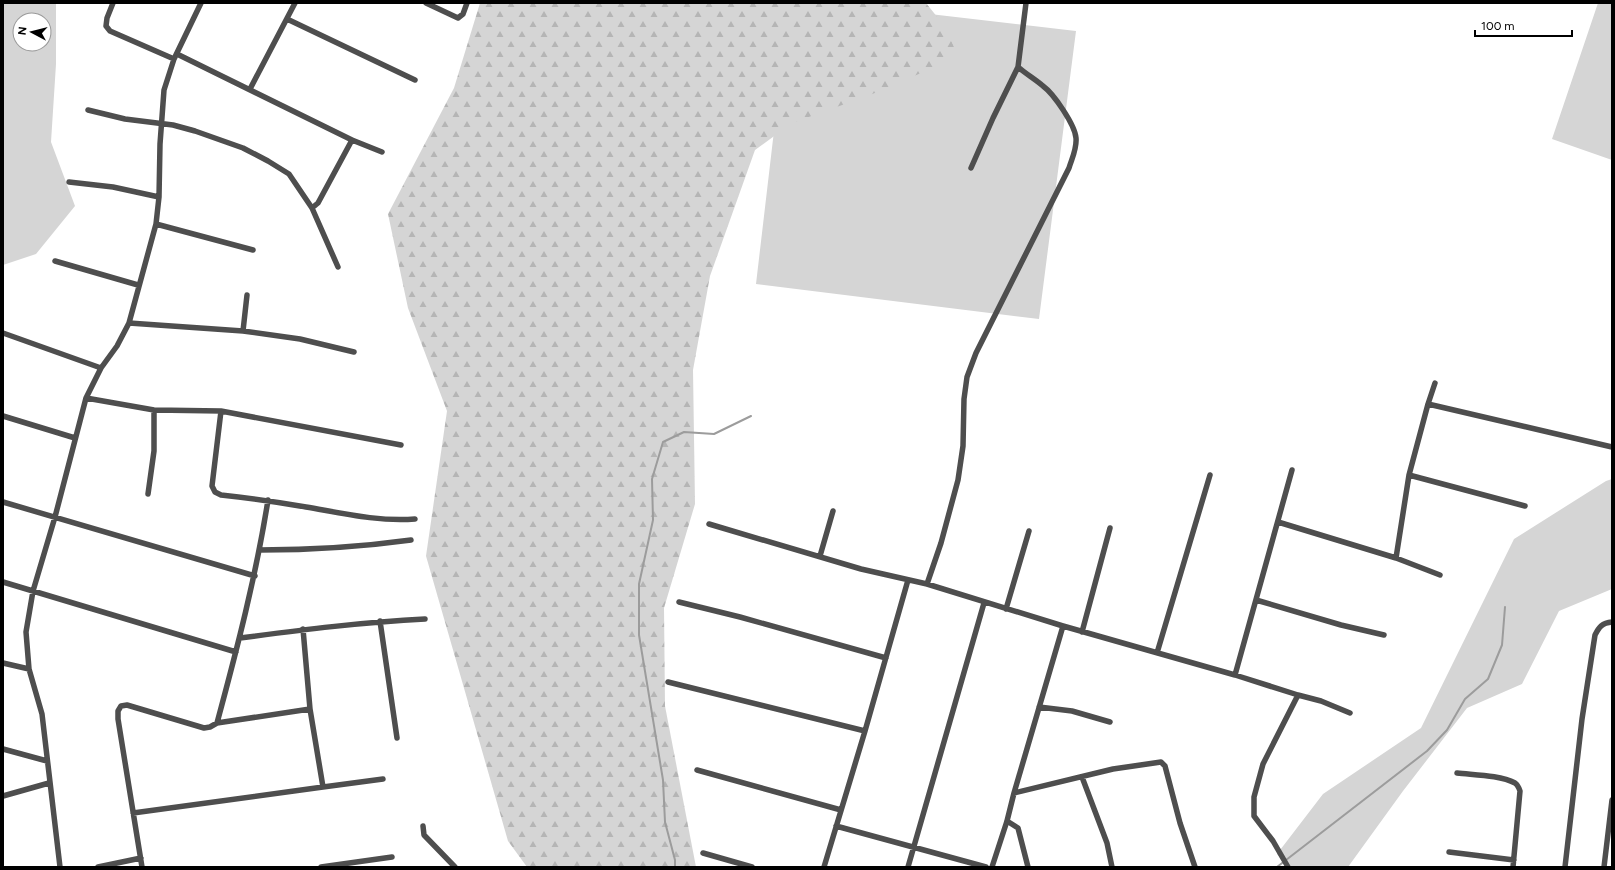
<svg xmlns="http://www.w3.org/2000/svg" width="1615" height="870" font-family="Figtree,sans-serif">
<defs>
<pattern id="forest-firs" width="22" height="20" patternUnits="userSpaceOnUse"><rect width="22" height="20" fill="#d5d5d5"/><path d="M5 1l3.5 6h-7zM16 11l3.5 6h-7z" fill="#b5b5b5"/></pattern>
</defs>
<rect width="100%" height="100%" fill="#fff"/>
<path fill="#d5d5d5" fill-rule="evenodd" d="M3,3H56V64L51,142L75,206L36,254L3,265ZM20,20H44V44H20Z
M789,3H835L1076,31L1039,319L756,284Z
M1598,3H1612V160L1552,139Z
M1612,479V589L1559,611L1522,684L1467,708L1403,791L1348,867H1288L1277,854L1323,794L1421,728L1514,539L1606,481Z"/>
<path fill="url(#forest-firs)" d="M480,3H926L946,28L958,57L870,95L792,123L755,150L710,276L693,370L695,504L664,608L665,706L696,867H527L508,841L426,556L447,411L408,308L388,214L454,88Z"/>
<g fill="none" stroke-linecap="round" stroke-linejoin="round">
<path stroke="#9c9c9c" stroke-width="2" d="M675,867V860L665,822L663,780L639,635V584L653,520L652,479L663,442L684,432L714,434L751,416
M1277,867L1427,751L1447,730L1465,699L1488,679L1502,645L1505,607"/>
<path stroke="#4e4e4e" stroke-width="5.5" d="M113,3L107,18L106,26L110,31L174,59
M426,3L458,18L463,14L467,3
M287,19L415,80
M177,54L352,140L382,152
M250,89L295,3
M88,110L125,119L173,125L195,131L243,148L268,161L289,174L312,208L338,267
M971,168L993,118L1018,67L1026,3
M69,182L113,187L159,197
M312,208L318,203L352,140
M156,224L253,250
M55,261L138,285
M129,323L243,331L300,339L354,352
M243,331L247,295
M3,333L101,368
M86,398L154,410L221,411L401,445
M1428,404L1612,447
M221,411L212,486L215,492L221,495C250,498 278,502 306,507C341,513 379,522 415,519
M3,416L75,438
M1409,475L1525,506
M148,494L154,451V410
M3,502L255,576
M1278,522L1396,558L1440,575
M709,524L861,569L927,584L1063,626L1235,675L1298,695L1263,764L1254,797V816L1273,841L1288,867
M260,550C311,550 360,547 411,540
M820,556L833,511
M1396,558L1409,475L1428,404L1435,383
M3,582L236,652
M927,584L941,543L958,480L963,446L964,399L967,377L976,353L1069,168C1072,158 1077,149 1076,138C1075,125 1054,94 1043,86C1035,79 1026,74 1018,67
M1256,600L1341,625L1384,635
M679,602L740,617L886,658
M1006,609L1029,531
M380,621L397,738
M1082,632L1110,528
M240,638C301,630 363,622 425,619
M1157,653L1210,475
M3,663L29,669
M1235,675L1292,470
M668,682L865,731
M1298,695L1321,701L1350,713
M1039,707L1072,711L1110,722
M217,723C237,649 256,576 268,500
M3,749L47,761
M697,770L841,810
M1457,773C1474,775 1500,775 1515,783C1518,785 1519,788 1520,791L1513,867
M1082,777L1107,843L1112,867
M323,787L383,779
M1014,793L1113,769L1161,762L1165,766L1180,823L1195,867
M3,796L49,783
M133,813L323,787L310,709L303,629
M1007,821L1018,828L1028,867
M423,826L424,835L455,867
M836,826L986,867
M1449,852L1514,860
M703,853L752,867
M60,867L42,714L29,669L26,632L33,591L55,517L86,398L101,368L117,346L129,323L156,224L159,197L160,144L164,90L174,59L201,3
M98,867L141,858
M142,867L118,719V711L121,706L127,705L204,728L210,727L217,723L310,709
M321,867L392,857
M824,867L865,731L908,580
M908,867L984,603
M992,867L1007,821L1014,793L1063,626
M1565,867L1582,719L1595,635C1599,627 1602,623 1612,622
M1604,867L1612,800"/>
</g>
<rect width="1615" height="870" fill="none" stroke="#000000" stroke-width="8"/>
<g transform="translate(32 32) rotate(277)"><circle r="19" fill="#ffffff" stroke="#999999"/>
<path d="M0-3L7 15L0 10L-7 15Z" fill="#000000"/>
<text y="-6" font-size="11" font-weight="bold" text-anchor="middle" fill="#000000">N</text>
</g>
<path d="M1475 30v6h97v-6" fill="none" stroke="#000000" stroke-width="2"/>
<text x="1481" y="30" font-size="12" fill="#000000" stroke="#ffffff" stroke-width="3" paint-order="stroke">100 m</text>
</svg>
